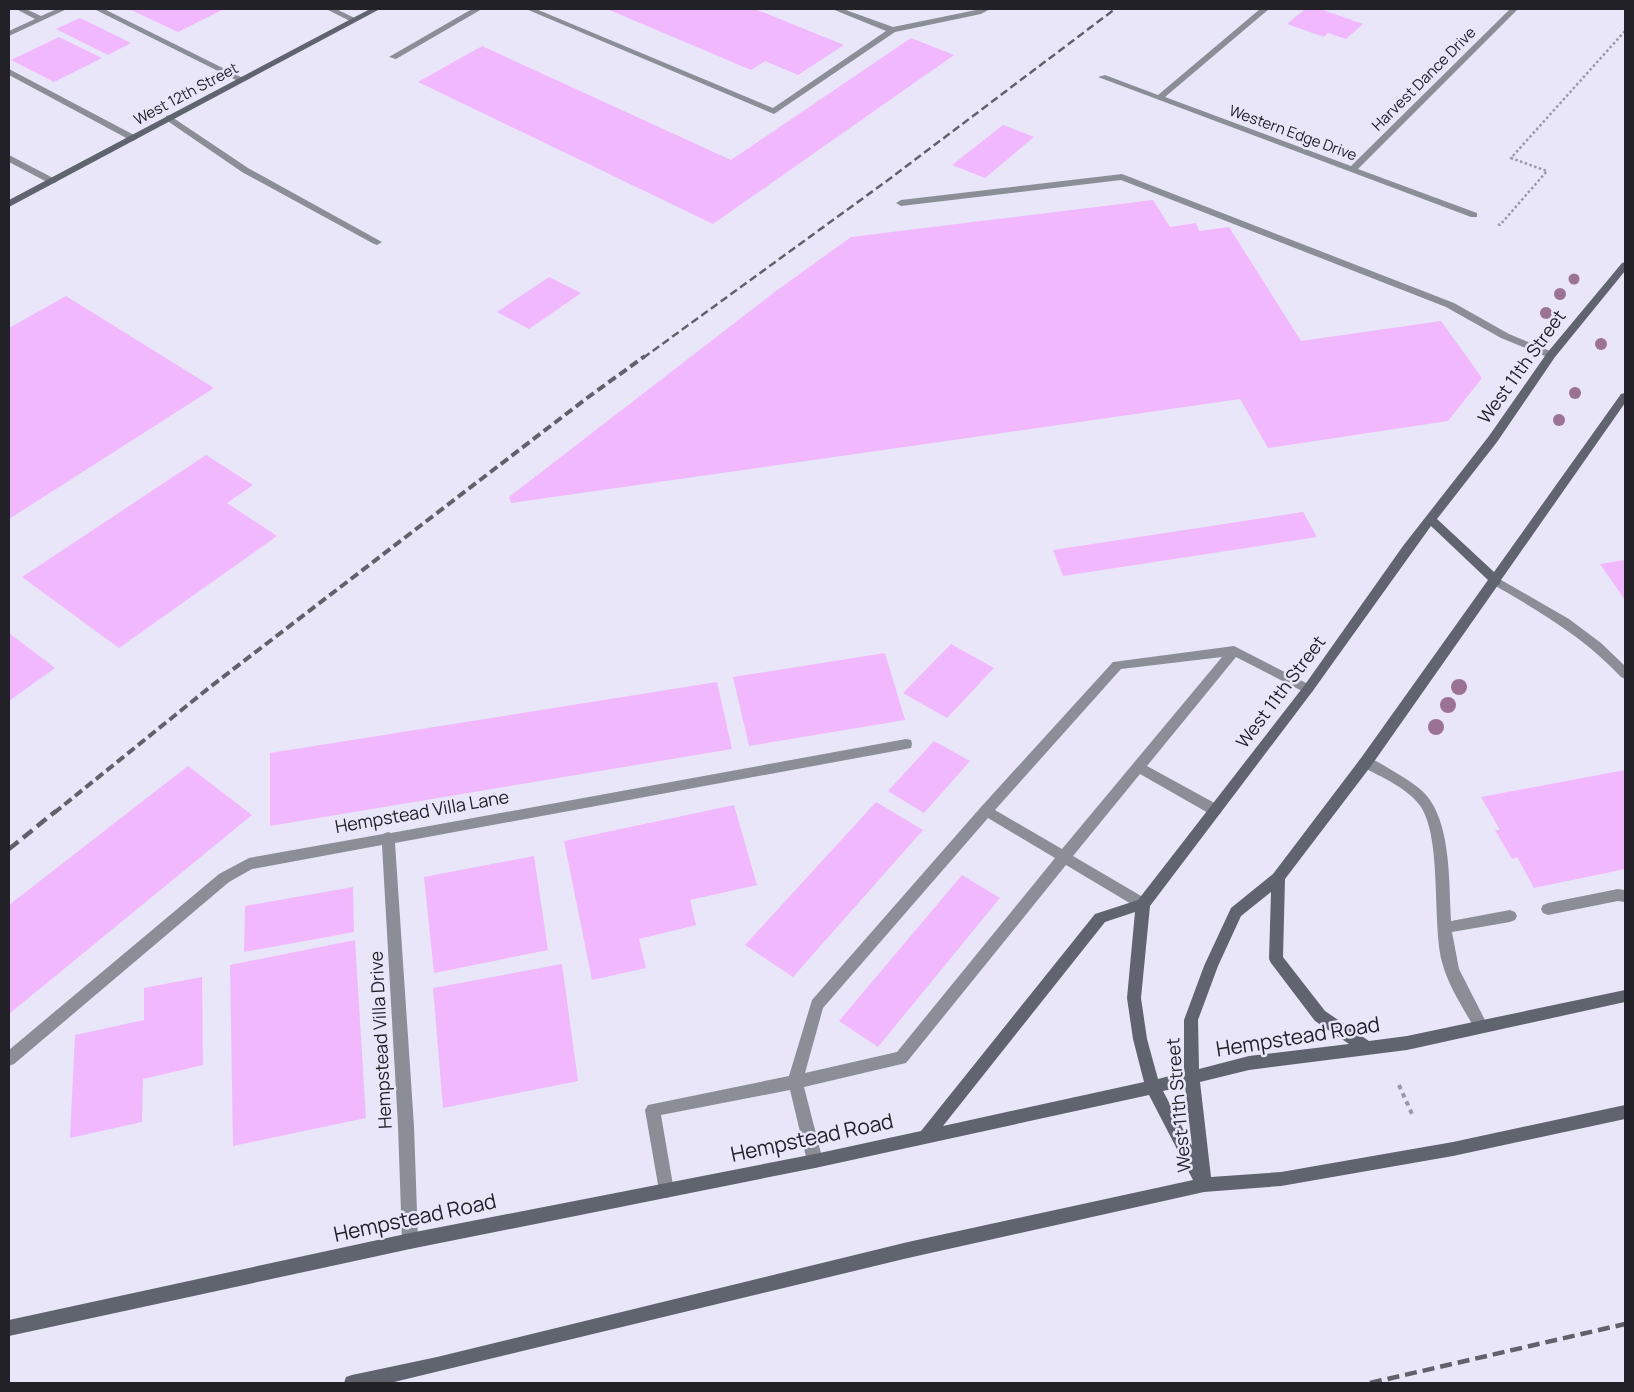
<svg xmlns="http://www.w3.org/2000/svg" width="1634" height="1392" font-family="Manrope,sans-serif">
<rect width="100%" height="100%" fill="#e9e6f9"/>
<path fill="#f1b8fe" d="M129,9H224L178,32Z
M607,9H755L844,45L798,75L765,61L751,70Z
M1305,9H1320L1363,24L1346,39L1328,33L1324,37L1287,24Z
M80,18L131,43L108,55L56,29Z
M59,37L102,58L54,82L11,60Z
M911,38L954,55L713,224L418,82L482,46L731,160Z
M1003,125L1034,137L985,178L952,165Z
M1153,200L1170,227L1196,223L1199,231L1229,227L1301,341L1441,321L1482,378L1448,421L1268,448L1240,399L511,503L509,497L776,291L851,237Z
M549,277L581,293L529,329L497,312Z
M66,296L214,388L9,519V328Z
M206,455L253,485L227,503L277,536L119,648L22,577Z
M1303,512L1317,537L1063,576L1053,550Z
M1625,560V600L1600,564Z
M9,633L55,668L9,701Z
M951,644L994,668L947,718L903,693Z
M885,653L905,720L749,746L733,677Z
M717,682L732,749L270,826V753Z
M934,741L970,761L924,813L888,791Z
M188,766L252,815L9,1014V905Z
M1625,770V869L1534,888L1517,857L1512,859L1495,830H1500L1481,797Z
M876,802L923,830L793,977L745,945Z
M734,805L757,885L690,900L696,925L639,939L646,968L592,980L564,841Z
M534,856L548,950L434,973L424,877Z
M962,875L1000,898L878,1047L839,1021Z
M353,887L354,932L244,952L245,906Z
M355,940L366,1118L233,1146L230,965Z
M562,964L578,1081L443,1108L433,988Z
M202,977L203,1065L143,1079L142,1122L70,1138L75,1035L144,1020V988Z"/>
<g fill="none" stroke-linecap="round" stroke-linejoin="round">
<path stroke="#9a98a6" stroke-width="2.5" stroke-dasharray="2.5 2.5" stroke-linecap="butt" d="M1498,224L1500,225L1547,171L1511,158L1625,31"/>
<path stroke="#9a98a6" stroke-width="4" stroke-dasharray="4.5 4.5" stroke-linecap="butt" d="M1399,1085L1412,1114"/>
<path fill="#8b8e96" fill-rule="evenodd" d="M16,9H26L41,16L57,9H67L9,36V31L35,19Z
M94,9H104L247,80L240,82Z
M326,9H336L359,20L352,22Z
M472,9H482L396,59L389,57Z
M526,9H536L773,108L886,31L832,9H843L893,27L981,9H990L981,14L895,32L774,114Z
M9,69L136,136L138,138L133,141L130,140L9,75Z
M169,115L248,168L382,242L377,245L374,244L242,172L166,120V116Z
M9,155L55,179L57,181L55,183H49L9,162Z
M1122,174L1454,303L1509,334L1555,353L1556,355L1555,357H1547L1501,338L1446,307L1121,180L901,206L896,203L901,200Z
M1496,577L1569,619L1601,643L1625,666V679L1621,677C1584,637 1539,611 1492,584L1490,581Z
M1234,646L1312,686L1314,689L1312,692H1304L1236,657L1147,766L1220,806L1222,810L1220,814L1215,815L1210,814L1140,774L1073,856L1148,900L1150,904L1148,908L1143,910L1138,908L1066,865L906,1063L804,1087L823,1161L820,1166L815,1168L810,1166L807,1161L790,1090L661,1115L674,1191L672,1196L666,1198L660,1196L645,1110L648,1105L789,1076L812,1000L981,807L1113,662ZM1222,657L1062,849L995,810L1121,669ZM988,818L1055,858L897,1052L805,1073L823,1008Z
M1366,757C1376,760 1385,766 1393,771C1406,779 1421,787 1430,800C1451,831 1449,884 1451,921L1510,910L1515,912L1517,916L1515,920L1510,922L1452,932L1459,969L1488,1026L1486,1031L1481,1033L1476,1031C1464,1009 1448,986 1442,962C1432,921 1442,840 1421,807C1408,788 1381,777 1361,766L1360,762L1361,758Z
M1618,889L1625,890V902L1618,901L1548,915L1543,913L1541,909L1543,905L1548,903Z"/>
<path fill="#8b8e96" fill-rule="evenodd" d="M1260,9H1269L1165,97L1351,166L1510,9H1518L1358,169L1477,213V217H1471L1098,77L1105,75L1158,95Z
M906,739L911,740L912,744L911,748L906,749L395,843L414,1126L418,1241L416,1246L410,1249L404,1246L402,1241L398,1126L382,845L252,869L229,882L14,1064L9,1066V1050L219,874L249,858L383,834L388,832L391,833Z"/>
<path fill="#5f646e" fill-rule="evenodd" d="M370,9H380L9,207V200Z
M1625,262V271L1555,357L1497,442L1437,519L1494,572L1621,394L1625,393V403L1501,580L1500,584L1498,585L1371,766L1285,879L1283,957L1325,1011L1369,1041L1407,1036L1625,990V1002L1407,1050L1249,1070L1200,1082L1211,1177L1281,1172L1453,1142L1625,1105V1119L1453,1156L1281,1186L1204,1192L908,1258L390,1383H344L346,1377L352,1375L437,1357L908,1242L1193,1180L1149,1095L815,1168L410,1249L9,1336V1320L410,1233L815,1154L921,1131L1095,914L1138,900L1304,686L1403,546L1489,436L1547,353L1622,263ZM1431,526L1488,580L1361,758L1273,874L1231,908L1204,966L1184,1020V1072L1158,1079L1147,1039L1141,998L1150,906L1312,692ZM1271,892L1269,959L1271,963L1315,1021L1349,1044L1249,1056L1199,1069L1198,1020L1218,966L1241,916ZM1135,912L1127,998L1133,1039L1144,1082L943,1126L1105,922ZM1185,1086L1192,1146L1163,1091Z"/>
<path stroke="#62606b" stroke-width="2.5" stroke-dasharray="8 4" stroke-linecap="butt" d="M643,358L884,183L1115,9"/>
<path stroke="#62606b" stroke-width="4" stroke-dasharray="9 4.5" stroke-linecap="butt" d="M54,813L210,687L587,398L645,356"/>
<path stroke="#62606b" stroke-width="4.5" stroke-dasharray="12 6" stroke-linecap="butt" d="M9,849L56,811
M1370,1383L1625,1324"/>
</g>
<g fill="#9b7293">
<circle cx="1574" cy="279" r="5.5"/>
<circle cx="1560" cy="294" r="6"/>
<circle cx="1546" cy="313" r="6"/>
<circle cx="1601" cy="344" r="6"/>
<circle cx="1575" cy="393" r="6"/>
<circle cx="1559" cy="420" r="6"/>
<circle cx="1459" cy="687" r="8"/>
<circle cx="1448" cy="705" r="8"/>
<circle cx="1436" cy="727" r="8"/>
</g>
<g text-anchor="middle" stroke-width="5" stroke-linejoin="round" paint-order="stroke">
<g font-size="15" fill="#222128" stroke="#e9e6f9">
<text transform="translate(1424 79) rotate(-45)" y="5">Harvest Dance Drive</text>
<text transform="translate(186 94) rotate(-28)" y="5">West 12th Street</text>
<text transform="translate(1293 133) rotate(20)" y="5">Western Edge Drive</text>
</g>
<g font-size="18" fill="#222128" stroke="#e9e6f9">
<text transform="translate(1522 367) rotate(-54)" y="6">West 11th Street</text>
<text transform="translate(1281 692) rotate(-53)" y="6">West 11th Street</text>
<text transform="translate(422 812) rotate(-10)" y="6">Hempstead Villa Lane</text>
<text transform="translate(381 1040) rotate(-93)" y="6">Hempstead Villa Drive</text>
<text transform="translate(1179 1105) rotate(-95)" y="6">West 11th Street</text>
</g>
<g font-size="21" fill="#222128" stroke="#e9e6f9">
<text transform="translate(1298 1037) rotate(-9)" y="7">Hempstead Road</text>
<text transform="translate(812 1138) rotate(-12)" y="7">Hempstead Road</text>
<text transform="translate(415 1218) rotate(-12)" y="7">Hempstead Road</text>
</g>
</g>
<rect width="1634" height="1392" fill="none" stroke="#222128" stroke-width="20"/>
</svg>
